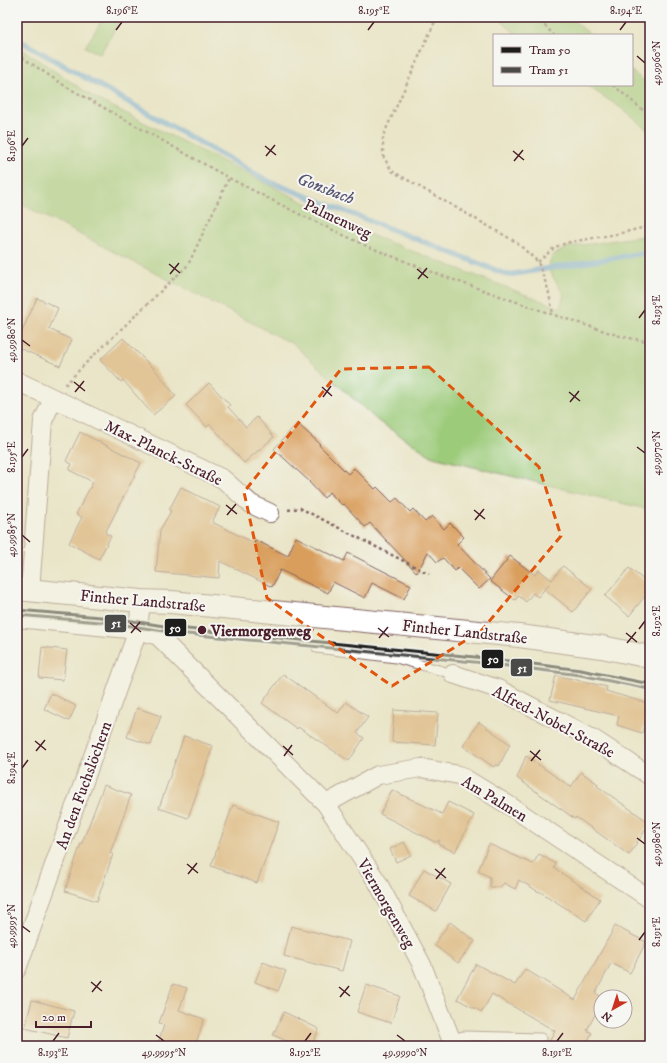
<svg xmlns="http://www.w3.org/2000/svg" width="667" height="1063" font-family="'IM FELL DW Pica',serif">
<rect width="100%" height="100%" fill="#f6f6f2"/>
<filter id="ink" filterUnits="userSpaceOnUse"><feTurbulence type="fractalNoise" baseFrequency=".025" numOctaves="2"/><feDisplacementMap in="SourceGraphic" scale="8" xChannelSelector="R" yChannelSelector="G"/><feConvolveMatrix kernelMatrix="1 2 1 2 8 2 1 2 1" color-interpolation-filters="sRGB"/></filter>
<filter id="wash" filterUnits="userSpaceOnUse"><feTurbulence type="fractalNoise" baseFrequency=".012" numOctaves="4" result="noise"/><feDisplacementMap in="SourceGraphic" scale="16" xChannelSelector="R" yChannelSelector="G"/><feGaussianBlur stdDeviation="0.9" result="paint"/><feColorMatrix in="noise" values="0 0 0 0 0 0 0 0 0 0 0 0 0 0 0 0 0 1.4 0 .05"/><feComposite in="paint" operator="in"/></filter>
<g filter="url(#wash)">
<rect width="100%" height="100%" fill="#eae5c8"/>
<path fill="#9ccb7a" stroke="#737552" d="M104,17H122L100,54L85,47Z
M497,17H570L591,35H517Z
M17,46L95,98L368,234L560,308L564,295L550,272L549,264L553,255L569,247L650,235V510L433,457L378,421L293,344L17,202Z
M632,71L650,86V132L621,108L586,85H632Z"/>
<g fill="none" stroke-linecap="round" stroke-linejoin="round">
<path stroke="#6da7dd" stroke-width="5.5" d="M17,39L268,181L508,275L650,252"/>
</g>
<g id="blocks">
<path fill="#d99e5c" d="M37,298L58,308L49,329L72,340L60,366L17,347V342Z
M123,338L156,371L176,396L153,415L123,380L121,382L100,360Z
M209,383L230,405L228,407L246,427L257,417L274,437L244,463L210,424L207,427L186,405Z
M297,423L320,444L319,445L348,474L354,468L375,489L377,487L392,502L397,498L410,512L413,509L425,522L432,516L444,529L450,523L464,537L457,544L490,579L479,589L458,568L455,571L443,558L437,562L428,552L417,573L370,523L365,527L344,504L342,505L329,492L324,498L309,482H310L274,449Z
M80,432L141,463L105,533L111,536L99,559L69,543L82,517L76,514L93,482L69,470L72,464L66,461Z
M181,487L220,507L212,522L254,543L255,540L288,556L296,537L344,561L348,553L411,585L404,599L372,583L365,598L333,582L328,593L280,570L272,587L220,561L219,578L156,572L160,530L171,511L169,510Z
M510,556L535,575L539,570L552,580L563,566L592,589L573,612L545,589L549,584L538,597L533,593L526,602L519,596L515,600L490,581Z
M629,568L650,585V590L629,616L605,596Z
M42,647L67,650L63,680L39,678Z
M283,674L338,713L346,702L368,717L357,733L364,738L349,761L298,727L297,729L262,703Z
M556,675L607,687L606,691L650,704L642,733L617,725L619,716L550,700Z
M51,693L76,706L69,721L44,709Z
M137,708L161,716L151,745L127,737Z
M394,710L438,713L435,745L392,742Z
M479,722L510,744L499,766L496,764L494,767L463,746Z
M184,736L213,746L188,818L159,808Z
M526,756L571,787L581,772L598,784L597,786L650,823L629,855L576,817L575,819L517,778Z
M104,785L131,795L110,853L113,854L97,901L65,891L81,843H82Z
M392,790L442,814L448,802L474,815L455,852L438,844L440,840L435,842L380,814Z
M233,805L279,822L257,883L211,866Z
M404,842L411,855L396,862L390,849Z
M489,844L533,864L539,854L556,864L554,868L600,899L586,921L539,891V892L519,880L515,889L504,883L500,887H490V877L478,871Z
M424,869L451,884L436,911L409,896Z
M450,922L475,941L458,963L434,945Z
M291,926L350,941L342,971L284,956Z
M615,926L646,942L630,973L611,963L596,993L601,997V1003L587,1030L592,1033L585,1046H547L555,1031L492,994L482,1012L457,999L476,964L515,985L525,969L575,1000Z
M263,962L286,971L278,991L255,982Z
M173,984L187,988L179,1010L204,1019L195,1046H157L164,1025L159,1023Z
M366,985L400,996L391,1023L357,1012Z
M32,1000L74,1011L67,1038L25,1028Z
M284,1012L319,1029L311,1046H298L273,1035Z"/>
</g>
</g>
<g filter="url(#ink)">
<use href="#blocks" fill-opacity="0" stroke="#826462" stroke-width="1"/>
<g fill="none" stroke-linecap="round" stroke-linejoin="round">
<defs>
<path id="lane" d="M317,648L396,658L453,674
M451,1039L463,1036L541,1038"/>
<path id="street" d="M17,381L223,479L251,504L270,513
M30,590L43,421L53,399
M17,618L138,630L158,636L326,804L378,883L422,965L451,1039L452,1046
M453,674L498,689L595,740L650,776
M326,804L378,775L421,768L459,775L510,806L650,899
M17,969L138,630L141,601"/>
<path id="secondary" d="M17,589L141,601L171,602L519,636L602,647L650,657"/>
</defs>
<use href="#lane" stroke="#826462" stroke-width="11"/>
<use href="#street" stroke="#826462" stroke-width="20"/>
<use href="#secondary" stroke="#826462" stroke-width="24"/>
<path stroke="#826462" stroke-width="2.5" stroke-dasharray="3 3" stroke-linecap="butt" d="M437,17L383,136V156L392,171L516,242L538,262L548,289L553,314
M536,17L554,35
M17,54L65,86L229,178L297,213L369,247L437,274L554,315L620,336L650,342
M613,85L650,116
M538,262L555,247L570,242L617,234L650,226
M65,385L87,362L188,265L229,178
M288,510L300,508L429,574
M182,634L304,647"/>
<use href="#lane" stroke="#fff" stroke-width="9"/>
<use href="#street" stroke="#fff" stroke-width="18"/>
<use href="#secondary" stroke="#fff" stroke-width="22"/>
<defs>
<path id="tram-1" d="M17,610L113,618L177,628L485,658L581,670L650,684"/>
<path id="tram-2" d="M17,615L112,623L177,633L484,663L580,675L649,689"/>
</defs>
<use href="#tram-1" stroke="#f6f6f2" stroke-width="6"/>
<use href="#tram-2" stroke="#f6f6f2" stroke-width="6"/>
<use href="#tram-1" stroke="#1d1d1b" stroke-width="3"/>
<use href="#tram-2" stroke="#4a4a49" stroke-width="3"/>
</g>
</g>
<path d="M0 0H667V1063H0ZM429,367L539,467L561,536L481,631L392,686L267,598L244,492L341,369Z" fill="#eae5c8" fill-opacity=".55" fill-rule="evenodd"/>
<path fill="none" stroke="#e0560e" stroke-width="3" stroke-dasharray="8 5" stroke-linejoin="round" d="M429,367L539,467L561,536L481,631L392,686L267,598L244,492L341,369Z"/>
<path fill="none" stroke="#4a1f2b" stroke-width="1.5" d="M116,30L122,22M368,30L374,22M620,30L626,22M637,56L645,63M22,146L28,138M265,146L276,155M513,151L524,160M266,156L275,145M514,161L523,150M169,264L180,273M417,269L428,278M170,274L179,263M418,279L427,268M639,318L645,310M22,340L30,346M74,382L85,391M322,387L332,396M75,392L84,381M569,392L580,401M323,397L331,386M570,402L579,391M637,447L645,453M22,457L28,449M226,505L237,514M474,510L485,519M227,515L236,504M475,520L484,509M22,535L30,542M130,623L141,632M378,628L389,637M639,629L645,621M131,633L140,622M626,633L637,642M379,638L388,627M627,643L636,632M35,741L46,750M283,746L293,755M36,751L45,740M530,751L541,760M284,756L292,745M531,761L540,750M22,768L28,760M637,838L645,844M187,864L198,873M435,869L446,878M188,874L197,863M436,879L445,868M22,926L30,932M639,940L645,932M91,982L102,991M339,987L350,996M92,992L101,981M340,997L349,986M156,1035L164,1041M397,1035L405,1041M53,1041L59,1033M305,1041L311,1033M557,1041L563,1033"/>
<circle fill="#4a1f2b" stroke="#f6f6f2" stroke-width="1.5" cx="202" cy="630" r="5"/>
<g text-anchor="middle" stroke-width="4" stroke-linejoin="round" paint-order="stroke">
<g font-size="16" fill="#4a1f2b" stroke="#f6f6f2">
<text transform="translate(338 218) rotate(25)" y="6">Palmenweg</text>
<text transform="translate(164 452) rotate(26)" y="6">Max-Planck-Straße</text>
<text transform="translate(143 600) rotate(5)" y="6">Finther Landstraße</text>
<text transform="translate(465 631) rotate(6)" y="6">Finther Landstraße</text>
<text transform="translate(554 721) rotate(28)" y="6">Alfred-Nobel-Straße</text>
<text transform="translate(83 785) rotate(-70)" y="6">An den Fuchslöchern</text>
<text transform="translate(495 798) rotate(31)" y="6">Am Palmen</text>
<text transform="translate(387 903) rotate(60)" y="6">Viermorgenweg</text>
</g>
<g font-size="16" font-weight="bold" fill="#4a1f2b" stroke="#f6f6f2" text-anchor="start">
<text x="211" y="636">Viermorgenweg</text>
</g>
<g font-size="17" font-style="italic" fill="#585572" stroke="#f6f6f2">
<text transform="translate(326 188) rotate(21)" y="6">Gonsbach</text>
</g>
</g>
<g stroke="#f6f6f2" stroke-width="1.5">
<rect x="104" y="614" width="23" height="19" rx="4" fill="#4a4a49"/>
<rect x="164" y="618" width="23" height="19" rx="4" fill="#1d1d1b"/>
<rect x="481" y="649" width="23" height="20" rx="4" fill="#1d1d1b"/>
<rect x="510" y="658" width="23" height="19" rx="4" fill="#4a4a49"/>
</g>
<g font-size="11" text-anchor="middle" font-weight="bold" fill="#fff">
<text x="116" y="627">51</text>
<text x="175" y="632">50</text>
<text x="493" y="663">50</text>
<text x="522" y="672">51</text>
</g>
<rect width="667" height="1063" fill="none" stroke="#f6f6f2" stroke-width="44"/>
<rect x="493" y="34" width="140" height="52" fill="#f6f6f2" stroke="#b1a0a2"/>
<rect x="501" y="47" width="20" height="6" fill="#1d1d1b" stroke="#b1a0a2"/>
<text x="529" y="54" font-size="12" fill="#4a1f2b">Tram 50</text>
<rect x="501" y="67" width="20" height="6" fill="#4a4a49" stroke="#b1a0a2"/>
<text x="529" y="74" font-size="12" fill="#4a1f2b">Tram 51</text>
<g transform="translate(613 1009) rotate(219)"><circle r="19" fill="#f6f6f2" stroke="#b1a0a2"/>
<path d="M0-3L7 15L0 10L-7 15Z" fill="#c8321e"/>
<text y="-6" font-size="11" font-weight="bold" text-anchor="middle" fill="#4a1f2b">N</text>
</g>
<path d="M36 1021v6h55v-6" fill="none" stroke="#4a1f2b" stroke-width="2"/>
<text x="42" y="1021" font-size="12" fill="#4a1f2b" stroke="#f6f6f2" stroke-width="3" paint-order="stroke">20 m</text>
<rect x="22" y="22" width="623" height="1019" fill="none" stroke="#4a1f2b" stroke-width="1.5"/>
<g font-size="10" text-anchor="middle" fill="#4a1f2b">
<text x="122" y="14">8.196°E</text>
<text x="374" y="14">8.195°E</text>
<text x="626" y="14">8.194°E</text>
<text transform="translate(656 63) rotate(-90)" y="4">49.9960°N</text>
<text transform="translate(11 146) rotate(-90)" y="4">8.196°E</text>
<text transform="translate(656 310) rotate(-90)" y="4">8.193°E</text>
<text transform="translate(11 340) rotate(-90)" y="4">49.9980°N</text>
<text transform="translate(656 453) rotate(-90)" y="4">49.9970°N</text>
<text transform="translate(11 457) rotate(-90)" y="4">8.195°E</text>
<text transform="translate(11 535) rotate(-90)" y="4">49.9985°N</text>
<text transform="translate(656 621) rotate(-90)" y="4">8.192°E</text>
<text transform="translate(11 768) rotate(-90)" y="4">8.194°E</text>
<text transform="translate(656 844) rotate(-90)" y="4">49.9980°N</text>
<text transform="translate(11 926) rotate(-90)" y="4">49.9995°N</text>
<text transform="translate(656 932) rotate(-90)" y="4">8.191°E</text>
<text x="53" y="1056">8.193°E</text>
<text x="164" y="1056">49.9995°N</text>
<text x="305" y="1056">8.192°E</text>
<text x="405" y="1056">49.9990°N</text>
<text x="557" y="1056">8.191°E</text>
</g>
</svg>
